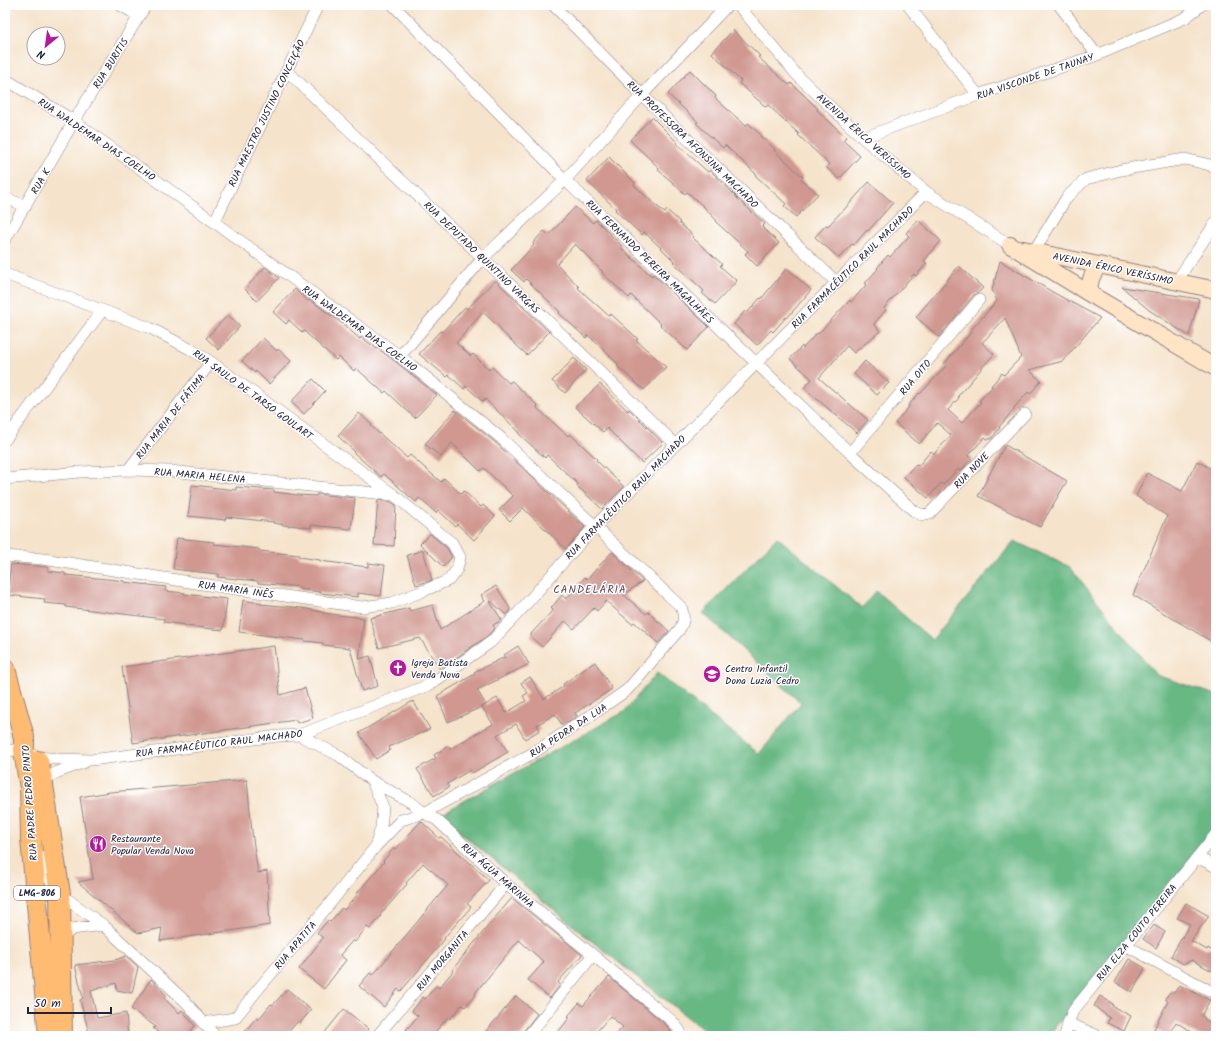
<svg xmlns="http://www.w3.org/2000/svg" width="1221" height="1041" font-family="Kalam,sans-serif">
<rect width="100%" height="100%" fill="#fff"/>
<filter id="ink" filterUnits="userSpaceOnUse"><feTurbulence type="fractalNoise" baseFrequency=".025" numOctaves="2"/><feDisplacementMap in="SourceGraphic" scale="8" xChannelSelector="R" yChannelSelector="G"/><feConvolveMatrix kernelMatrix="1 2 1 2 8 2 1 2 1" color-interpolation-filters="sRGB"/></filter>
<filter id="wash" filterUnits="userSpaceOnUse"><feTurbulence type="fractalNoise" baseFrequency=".012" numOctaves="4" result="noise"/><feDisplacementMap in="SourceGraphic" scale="16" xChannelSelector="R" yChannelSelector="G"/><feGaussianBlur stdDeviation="0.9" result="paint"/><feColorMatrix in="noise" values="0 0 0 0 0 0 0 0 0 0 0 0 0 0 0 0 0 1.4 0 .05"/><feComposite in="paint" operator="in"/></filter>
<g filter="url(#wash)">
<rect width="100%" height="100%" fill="#f5e3cb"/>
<path fill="#67b884" stroke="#446d60" d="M777,537L862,608L876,591L932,640L1014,541L1070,567L1156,675L1216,695V828L1048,1036H711L583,934L439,815L624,712L657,673L759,754L801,703L703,613Z"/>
<g id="blocks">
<path fill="#d09891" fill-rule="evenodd" d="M733,30L760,56L758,57L789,85L791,83L804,95L818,109L817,110L846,137L843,140L860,156L839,179L826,167L829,164L798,135L799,134L768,105L766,107L739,83L741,81L712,53Z
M690,70L716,96L715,98L746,126L748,123L761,135L760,136L775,149L774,150L803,177L801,179L818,194L796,217L784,206L786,204L755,175L756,174L741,160L725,145L723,148L696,123L698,122L668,94Z
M652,117L678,143L677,144L708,172L710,170L736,196V197L765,224L762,227L779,243L757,266L745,254L748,251L716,222L717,221L703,206L687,192L685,194L671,181L658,170L659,168L630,140Z
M609,157L635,183L634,185L650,200L665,213L667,210L680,222L679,223L694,236L692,237L722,264L720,266L737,281L715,304L702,293L704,291L673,262L674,261L660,247L644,232L642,235L615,210L616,209L587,181Z
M869,182L893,203L868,231L867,230L854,245L852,244L839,258L815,237L826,225L828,226L842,211V212Z
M575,207L593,223L596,220L622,246L621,248L652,276L653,274L709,327L687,350L660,325L661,324L631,295L629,298L602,273L603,272L575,244L557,264L579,287L578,288L609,316L611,314L638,339L636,340L666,367L644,390L617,366L618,364L588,335L586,338L559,313L560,312L526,279L524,282L511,270L534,245L533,243L544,231L549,235Z
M918,220L941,241L924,261L927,263L916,276L914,274L884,308L886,310L874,324L880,331L854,353L847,346L819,378L868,420L857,433L804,388L812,379L790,359L802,346L803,348L817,333L818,334L850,300L851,302L867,284L865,283L878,269L877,268L888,255L890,257L909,236L906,233Z
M1000,261L1056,294L1100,318L1063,361L1029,370L1041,381L1030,394L1028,392L1014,408V409L999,427L1000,428L991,439H987L985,437L968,456L972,459L960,471L958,469L943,485L941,483L928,498L904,477L916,464L918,466L931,451L934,454L951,435L937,423L919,444L895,423L909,407L908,406L919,393L920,394L946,366L944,364L972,331L971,330L997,301L992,290ZM1005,318L1021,357L1004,375L1002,373L991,386L992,387L979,401L981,402L962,423L948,410L959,398L958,396L994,354L982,343Z
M959,266L983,288L978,293L974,295L939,337L916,317Z
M265,267L279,278L257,301L245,289Z
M787,268L811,290L787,318L786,317L773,332L771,330L757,345L734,324L745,311L747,313L760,298L761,299Z
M495,280L549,332L527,355L500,330L501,329L483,312L456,343L471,356L473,354L489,370L492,367L509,383L512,381L538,406L537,408L568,436L570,434L597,459L596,460L624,487L602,509L577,486L578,484L547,455L545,458L518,433L519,432L485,399L483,402L466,386L464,389L449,375L447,377L419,354L440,331L442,332L465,307L467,309Z
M1122,287L1199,299L1189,336L1149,310Z
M295,289L308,301L310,300L339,321L360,339L361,337L377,349V348L396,362L437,395L415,418L386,391L384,393L356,368L354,371L339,357L336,360L304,331L303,333L289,320L286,324L273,312Z
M228,315L240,326L219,350L206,338Z
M263,338L277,351L278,349L291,361L269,384L256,371L255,373L242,361Z
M574,358L586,370L565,393L552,381Z
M865,361L889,383L877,395L854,374Z
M313,379L325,391L304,414L291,402Z
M600,384L628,411L629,409L663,443L642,463L607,428L603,432L575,407Z
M455,410L496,443L585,527L566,549L523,508L510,521L499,510L513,496L484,468L480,471L452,443L441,457L425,444Z
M359,413L372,425L371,426L407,458L410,455L441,482L444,478L461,494L464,491L481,507L483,505L495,516L474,540L457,524L455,526L438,510L436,513L419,498L416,502L384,474L381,477L353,452L354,451L338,436Z
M1005,445L1067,481L1040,527L978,496Z
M1197,461L1216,471V644L1133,595L1167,516L1136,496L1147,473L1182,491Z
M192,485L236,490V487L274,490V492L298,495L316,496L317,494L355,498L351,529L311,525V528L290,525V526L273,523L274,522L226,517L225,520L188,516Z
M378,500L391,502L396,505L394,546L374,545Z
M430,534L447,548L452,557L443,567L420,544Z
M177,538L214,542V544L259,549V551L299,555V557L320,560V561L368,567V563L385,565L381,596L358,593V597L320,593V592L299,589V587L258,583V581L217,577L218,574L173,569Z
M423,550L432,580L416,585L407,555Z
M612,552L643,581L624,595L646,614L648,612L669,631L658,643L634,622L632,624L606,601L597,611L594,608L574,629L565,621L542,647L531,637V634L553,610L551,608L562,595L566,599L585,577L587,579Z
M11,564L48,567V571L65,573V575L107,579L124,581V582L166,587L165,591L185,593L184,594L227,599L223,630L185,626V625L164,622V619L66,607V605L44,603L45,599L7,595Z
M496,586L511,610L506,615L491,601L490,602L502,620L493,625L495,628L486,637L440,669L420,638L379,648L370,618L409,608L410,611L433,605L440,630L485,601L481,595Z
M243,600L260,603V604L302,608L322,612V613L364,618L359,659L370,656L378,686L362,691L350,648L323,645V643L305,641V640L239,632Z
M274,646L280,695L305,688L313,718L297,723L296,720L133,743L122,667Z
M518,646L529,664L477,690L486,705L448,722L437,696L475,674L474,672L505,657L504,655Z
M595,662L612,689L575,713L577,716L562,725L555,714L537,725L540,730L525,739L516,724L497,735L508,752L472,773L470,770L447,784L449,787L434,796L417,769L436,758L434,755L448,746L450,749L493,724L482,707L497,698L506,713L526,701L523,696L528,693L521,683L530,677L544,699L564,686L563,684Z
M413,701L430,729L389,747L390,750L376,759L359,733Z
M247,780L252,832L258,873L267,871L270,925L160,941L162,928L138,933L78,882L93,879L80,797L110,792Z
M421,821L439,838L441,837L489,880L467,904L471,907L444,938L445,939L401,991L398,989L384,1007L359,986L370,973L373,975L448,885L423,863L406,883L407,884L380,915L381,916L370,929L367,927L355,942L353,940L340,955L346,960L324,989L299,969L323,938L317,933L328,920L330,922L342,908L344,910L358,894L357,893L384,862L383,861L394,848L396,849Z
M512,898L582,955L558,982L560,985L550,998L528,980L544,962L519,940L475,993L476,994L465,1007L462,1005L450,1019L448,1017L432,1036H403L407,1031L406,1030L418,1016L412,1011L423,997L425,999L436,986L439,988L453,971L452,970L493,920Z
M1186,903L1209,916L1191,941L1207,950L1208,948L1216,953V965L1212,971L1192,960L1183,964L1171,956L1190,924L1177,918Z
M1154,925L1165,932L1156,948L1143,939Z
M126,956L138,967L132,993L117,990L116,983L91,991L97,1018L126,1013L128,1036H90L80,1000L83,998L75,965L115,960Z
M1129,959L1145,968L1132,992L1115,982Z
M609,977L667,1026L672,1033V1036H615L623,1027L610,1016L593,1036H555L570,1017L568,1016L579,1003L583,1006Z
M151,979L166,995L164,998L179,1013L182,1010L195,1026L186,1036H163L153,1028L156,1027L131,1009Z
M1179,985L1210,1000L1201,1016L1205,1018L1204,1019L1216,1026V1036H1198L1176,1022L1168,1036L1154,1029L1168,1001L1165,999L1170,992H1175Z
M287,989L311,1010L300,1023L298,1021L285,1036H241L256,1018L258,1020L271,1004L273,1005Z
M516,996L537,1014L523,1032L521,1036H482Z
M1100,996L1113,1004L1112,1006L1131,1016L1124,1031L1107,1023L1110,1018L1094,1006Z
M344,1009L369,1029L363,1036H322Z"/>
</g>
</g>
<g filter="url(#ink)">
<use href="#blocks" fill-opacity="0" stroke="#8c8283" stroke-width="1"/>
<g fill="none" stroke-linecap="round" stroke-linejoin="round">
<defs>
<path id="street" d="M120,5L139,16
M393,5L565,180L850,453L914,511L922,515L930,513L1025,414
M553,5L642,95L836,282
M738,5L797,75L863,138L926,192L1010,245
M908,5L978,95
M1059,5L1097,55
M287,71L483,258L675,444
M5,79L74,121L400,356L501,438L681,607C685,617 684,622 679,630L627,690L590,716L533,753L424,813L401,820L376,846L327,907L255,993L235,1018L203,1023
M863,138L978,95L1097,55L1185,18L1202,5
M5,198L26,206
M215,221L318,5
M5,240L74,121L146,5
M1034,251L1067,197L1086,179L1121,170L1185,159L1210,165L1216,169
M5,274L150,328L190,349L211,362L394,495L452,543L460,557L457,569L449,580L423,591L392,603L362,607L215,586L43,559L5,556
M1176,282L1216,222
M400,356L483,258L565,180L642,95L728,5
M5,440L102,311
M850,453L979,300
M128,470L211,362
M5,479L80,472L128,470L170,471L393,495
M299,735L338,755L372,781L412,803L424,813L437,820L506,884L593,955L672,1021L680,1031L679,1036
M5,751L13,750L24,751L37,757L59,759L91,760L278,736L299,735L429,685L491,642L519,612L594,527L926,192
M372,781L383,807L381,828L376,844
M38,782L58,772L85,762
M38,854L48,877L60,894L103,925L186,1002L215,1036
M1197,857L1216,867
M61,939L72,929L103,925
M1125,945L1216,994
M1068,1023L1098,1036
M377,1036L506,884
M528,1036L593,955
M1065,1036L1068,1023L1073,1011L1216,834"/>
<path id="secondary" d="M1010,245L1090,294L1216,368
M1023,249L1216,290
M1090,294C1089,281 1091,276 1099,265"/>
<path id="highway" d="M5,669L24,737V751L30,788L31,839L49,1036
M38,761L42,779L60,894L62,1036"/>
</defs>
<use href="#street" stroke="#8c8283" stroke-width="12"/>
<use href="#secondary" stroke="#8c8283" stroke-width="18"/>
<use href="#highway" stroke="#8c8283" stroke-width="22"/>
<use href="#street" stroke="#fff" stroke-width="11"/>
<use href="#secondary" stroke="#ffe4c6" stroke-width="16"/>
<use href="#highway" stroke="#ffbb71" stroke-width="20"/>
</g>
</g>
<defs>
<symbol id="church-disc" viewBox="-11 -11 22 22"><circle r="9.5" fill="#b5179e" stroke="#fff"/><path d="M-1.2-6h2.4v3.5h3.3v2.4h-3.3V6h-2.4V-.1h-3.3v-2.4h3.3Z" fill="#fff"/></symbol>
<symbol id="school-disc" viewBox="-11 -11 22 22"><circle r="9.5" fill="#b5179e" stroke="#fff"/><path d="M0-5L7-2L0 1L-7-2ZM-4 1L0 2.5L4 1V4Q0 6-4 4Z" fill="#fff"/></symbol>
<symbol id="restaurant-disc" viewBox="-11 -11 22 22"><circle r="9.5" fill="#b5179e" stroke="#fff"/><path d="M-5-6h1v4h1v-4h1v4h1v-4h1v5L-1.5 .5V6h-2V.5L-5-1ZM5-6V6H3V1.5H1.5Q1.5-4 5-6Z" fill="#fff"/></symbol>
</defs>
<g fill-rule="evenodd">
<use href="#church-disc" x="388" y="658" width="20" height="20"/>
<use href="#school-disc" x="702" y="664" width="20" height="20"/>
<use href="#restaurant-disc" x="88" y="834" width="20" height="20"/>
</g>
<g text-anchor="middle" stroke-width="3" stroke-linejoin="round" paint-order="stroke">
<rect fill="#fff" stroke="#646476" stroke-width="1" x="14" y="886" width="46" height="14" rx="3"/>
<g font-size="9" font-weight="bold" fill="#22223b">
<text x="37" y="896">LMG-806</text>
</g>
<g font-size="10" fill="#22223b" stroke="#fff">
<text transform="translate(110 63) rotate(-58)" y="4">RUA BURITIS</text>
<text transform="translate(1035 76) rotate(-19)" y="4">RUA VISCONDE DE TAUNAY</text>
<text transform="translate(266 113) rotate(-64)" y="4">RUA MAESTRO JUSTINO CONCEIÇÃO</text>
<text transform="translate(864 136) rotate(42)" y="4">AVENIDA ÉRICO VERISSIMO</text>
<text transform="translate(97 139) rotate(34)" y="4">RUA WALDEMAR DIAS COELHO</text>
<text transform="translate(693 144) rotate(44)" y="4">RUA PROFESSORA AFONSINA MACHADO</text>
<text transform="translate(40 181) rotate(-60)" y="4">RUA K</text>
<text transform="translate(482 257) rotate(44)" y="4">RUA DEPUTADO QUINTINO VARGAS</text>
<text transform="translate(650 261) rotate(44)" y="4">RUA FERNANDO PEREIRA MAGALHÃES</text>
<text transform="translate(852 267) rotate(-45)" y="4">RUA FARMACÊUTICO RAUL MACHADO</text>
<text transform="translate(1113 268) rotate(12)" y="4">AVENIDA ÉRICO VERÍSSIMO</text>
<text transform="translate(360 328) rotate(36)" y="4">RUA WALDEMAR DIAS COELHO</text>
<text transform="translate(915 377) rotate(-50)" y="4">RUA OITO</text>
<text transform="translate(253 394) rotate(36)" y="4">RUA SAULO DE TARSO GOULART</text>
<text transform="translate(170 416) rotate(-52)" y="4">RUA MARIA DE FÁTIMA</text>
<text transform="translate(971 470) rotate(-46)" y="4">RUA NOVE</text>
<text transform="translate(200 475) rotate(5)" y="4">RUA MARIA HELENA</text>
<text transform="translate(625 497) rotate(-46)" y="4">RUA FARMACÊUTICO RAUL MACHADO</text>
<text transform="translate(236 589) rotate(8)" y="4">RUA MARIA INÊS</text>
<text transform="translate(568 730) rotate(-33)" y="4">RUA PEDRA DA LUA</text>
<text transform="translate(219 743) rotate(-7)" y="4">RUA FARMACÊUTICO RAUL MACHADO</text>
<text transform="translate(29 803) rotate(-94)" y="4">RUA PADRE PEDRO PINTO</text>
<text transform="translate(498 875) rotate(41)" y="4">RUA ÁGUA MARINHA</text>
<text transform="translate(1136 932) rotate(-51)" y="4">RUA ELZA COUTO PEREIRA</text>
<text transform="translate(295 945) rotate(-50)" y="4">RUA APATITA</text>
<text transform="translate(442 960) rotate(-50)" y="4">RUA MORGANITA</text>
</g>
<g font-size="10" fill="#22223b" stroke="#fff" text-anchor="start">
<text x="411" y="666">Igreja Batista<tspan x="411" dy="12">Venda Nova</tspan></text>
<text x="725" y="672">Centro Infantil<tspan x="725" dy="12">Dona Luzia Cedro</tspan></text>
<text x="111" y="842">Restaurante<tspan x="111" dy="12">Popular Venda Nova</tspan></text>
</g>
<g font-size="11" letter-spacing="1" fill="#5f4b59" stroke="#fff">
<text x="590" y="593">CANDELÁRIA</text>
</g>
</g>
<rect width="1221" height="1041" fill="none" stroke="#fff" stroke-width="20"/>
<g transform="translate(46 46) rotate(209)"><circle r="19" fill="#ffffff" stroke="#a7a7b1"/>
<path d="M0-3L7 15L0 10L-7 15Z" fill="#b5179e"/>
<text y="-6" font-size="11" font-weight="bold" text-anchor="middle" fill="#22223b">N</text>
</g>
<path d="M28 1007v6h83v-6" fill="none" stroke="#22223b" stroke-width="2"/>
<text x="34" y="1007" font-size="12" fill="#22223b" stroke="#ffffff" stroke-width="3" paint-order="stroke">50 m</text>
</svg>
